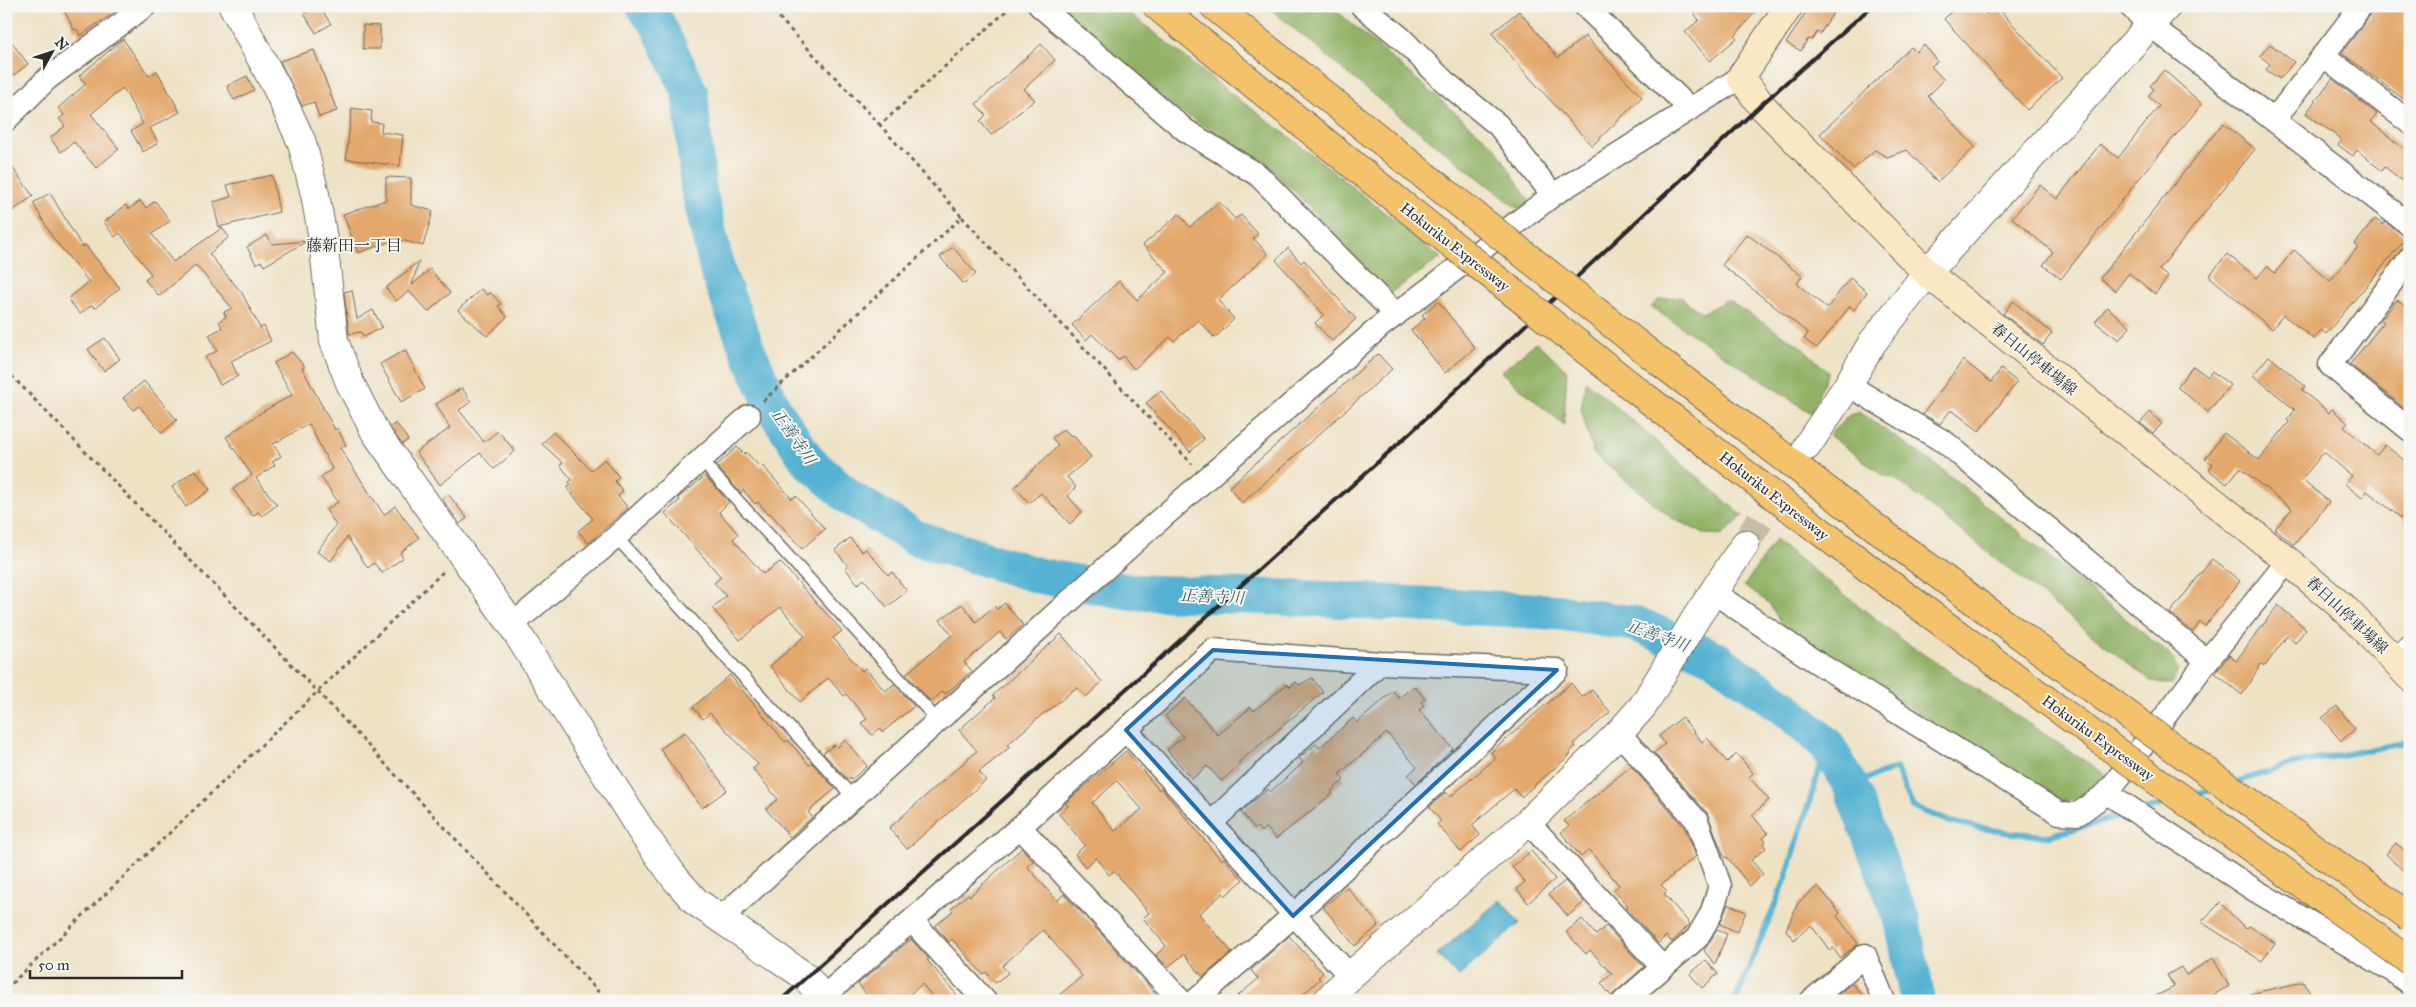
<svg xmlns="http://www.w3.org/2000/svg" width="2416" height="1007" font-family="'IM FELL Great Primer','Noto Serif JP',serif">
<rect width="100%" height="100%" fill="#f6f6f2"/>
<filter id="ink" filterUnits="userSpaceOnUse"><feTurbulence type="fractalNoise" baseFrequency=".02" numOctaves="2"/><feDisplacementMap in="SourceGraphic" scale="10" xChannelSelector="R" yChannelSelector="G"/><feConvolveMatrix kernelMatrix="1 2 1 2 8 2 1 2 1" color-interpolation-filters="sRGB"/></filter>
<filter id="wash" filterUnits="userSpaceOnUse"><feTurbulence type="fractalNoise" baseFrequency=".0096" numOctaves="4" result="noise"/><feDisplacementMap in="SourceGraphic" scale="20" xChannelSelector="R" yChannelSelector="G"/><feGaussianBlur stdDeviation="1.12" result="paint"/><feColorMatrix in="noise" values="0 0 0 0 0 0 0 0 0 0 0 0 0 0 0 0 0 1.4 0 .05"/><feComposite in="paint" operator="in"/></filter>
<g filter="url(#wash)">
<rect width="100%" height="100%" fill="#eee2c5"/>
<path fill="#92b266" stroke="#5e6e48" d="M1053,6H1121L1221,86L1298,143L1441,258L1389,294L1356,262L1295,192L1248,152L1174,108Z
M1267,6H1331L1495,147L1531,204L1517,208L1389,108Z
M1679,296L1702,313L1727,300L1802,347L1828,372L1811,413L1651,307L1658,300Z
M1536,342L1567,370L1564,425L1501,372Z
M1586,381L1743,516L1723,535L1704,534L1670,517L1593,453L1581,409Z
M1859,412L1939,467L2171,656L2178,670L2171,685L2149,680L1893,477L1884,476L1829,435L1849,415Z
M1775,540L1905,642L2106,775C2089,798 2082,802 2053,799L1783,627L1769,603L1744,586Z"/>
<path fill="#54b2d2" stroke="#406e7e" d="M1500,900L1520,923L1458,977L1437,954Z"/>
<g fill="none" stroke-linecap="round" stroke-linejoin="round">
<path stroke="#54b2d2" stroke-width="6" d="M2236,782L2293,764L2410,742
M1850,785L1896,768L1913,807L1950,822L2003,832L2047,836L2130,814
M2190,796L2217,788
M2142,811L2173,801
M1735,1001L1786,878L1827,745"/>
<path stroke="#54b2d2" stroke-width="36" d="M644,6L658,25L690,92L698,187L718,273L748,351L775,411L808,461L850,498L916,538L1040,576L1131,592L1324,599L1557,612L1636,624L1715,658L1784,707L1827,745L1850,785L1902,920L1918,1001"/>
</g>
<g id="blocks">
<path fill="#e3a86c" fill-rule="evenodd" d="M62,6H123L80,36L77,29L74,30Z
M316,6H319L331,24L316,33L304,14Z
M1689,6H1760L1735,36L1737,38L1710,61L1685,32L1699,20Z
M1810,6H1837L1820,34L1817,32L1812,40L1808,39L1801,51L1786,43Z
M1957,6H1979L1986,14L1996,6L2062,78L2027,110L1944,19Z
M2374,6H2403L2410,11V104L2342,53L2371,14Z
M1519,11L1558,58L1585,36L1642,97L1592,146L1521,68L1492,33Z
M363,25L380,26V49H363Z
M6,35L28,64L6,81Z
M123,39L149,76L157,71L180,112L150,128L158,143L143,152L131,131L143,124L123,88L91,114L119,149L96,168L74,142L61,152L50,138L65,126L59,119L64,115L58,108L86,84L79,76Z
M1041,44L1055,60L1024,89L1035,100L991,135L980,121L986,115L976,104Z
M2270,44L2294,62L2280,79L2266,70L2270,64L2260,56Z
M1924,45L1938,61L1931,66L1944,80L1928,96L1975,147L1937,182L1907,150L1887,157L1875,150L1853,169L1820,134L1911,47L1916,52Z
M314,50L337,111L319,117L314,102L302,106L280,61Z
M2164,70L2202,104L2138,180L2061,279L2043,265L2053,252L2012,218L2040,185L2057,199L2100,144L2118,158L2159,106L2148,96L2154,89L2150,86Z
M247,76L254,90L234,100L227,86Z
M2332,79L2377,114L2371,122L2410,154V187L2385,167L2382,171L2357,150L2353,156L2338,145L2342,140L2306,113Z
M352,108L372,111L371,122L382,123L381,132L403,135L400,166L346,159Z
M2223,123L2255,149L2159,270L2168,277L2155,294L2129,273L2115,291L2100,278Z
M6,159L33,196L6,216Z
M272,175L279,212L219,227L213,202L231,197L227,185Z
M386,177L411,178V205L433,211L423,246L398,239L358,253L343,214L386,200Z
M50,193L82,247L85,245L120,288L95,308L92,305L80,314L68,299L89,282L53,238L33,203Z
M140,201L146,208L155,201L170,221L152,234L173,262L222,228L229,237L209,254L242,293L260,328L264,326L271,341L231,361L238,376L220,385L205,357L217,351L209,335L222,328L219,321L226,317L224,312L232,308L196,265L159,296L145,280L151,274L120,233L115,237L104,222L126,205L129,209Z
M1219,202L1235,219L1241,215L1258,234L1253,238L1268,254L1218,300L1234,319L1215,338L1198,320L1174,341L1170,337L1134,369L1123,356L1118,360L1092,334L1086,340L1072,325L1119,281L1137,300L1168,272L1143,245L1179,214L1190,227Z
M2375,219L2383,225L2385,222L2407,237L2326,334L2321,330L2314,339L2283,315L2272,329L2209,276L2227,254L2257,278L2267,266L2275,273L2294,250L2330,281L2358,247L2355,244Z
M1747,234L1802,276L1797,284L1827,308L1850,278L1867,292L1854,310L1850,306L1817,348L1804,339L1808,333L1722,265Z
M267,235L272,244L307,241L264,266L261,261L256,264L247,247Z
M953,247L976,274L964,284L940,257Z
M1288,248L1301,263L1304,260L1356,319L1332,341L1315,323L1324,315L1276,260Z
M419,261L412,285L430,269L450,293L428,312L409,291L396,301L386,288Z
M481,289L487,295L490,292L501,304L498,306L507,317L487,336L458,310Z
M352,290L357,319L373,310L382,327L364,337L361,332L349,334L344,292Z
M2397,300L2410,310V413L2350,364L2384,322L2381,320Z
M1438,301L1475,348L1445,373L1411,330L1425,318L1422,315Z
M2013,301L2052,333L2043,345L2003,314Z
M2107,307L2130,327L2119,340L2095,322Z
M105,338L120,359L104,371L88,349Z
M405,350L425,389L401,402L380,364Z
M292,352L305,367L302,368L335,430L337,428L346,445L340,448L384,515L395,506L419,538L400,553L403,558L382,573L374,563L368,568L347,537L331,561L317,552L336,525L326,510L338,502L321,477L332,469L309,424L273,444L281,456L272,462L275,465L256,478L277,505L262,516L258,512L253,516L233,489L252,475L226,437L262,412L292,395L274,363Z
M1378,354L1392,369L1242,503L1229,487Z
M2269,356L2305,386L2302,390L2329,413L2332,409L2348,423L2344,427L2377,455L2385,445L2410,465V525L2367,491L2362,498L2345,484L2352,476L2324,452L2302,479L2329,502L2294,545L2275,529L2292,509L2240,468L2227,484L2209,470L2213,464L2205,459L2224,433L2259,460L2289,422L2287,420L2295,410L2253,375Z
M1963,360L1991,382L2001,369L2017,382L1979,431L1953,411H1950L1940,424L1923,414Z
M2193,366L2208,377L2212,371L2230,385L2208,412L2177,387Z
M144,381L177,420L162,433L139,406L134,410L123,398Z
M462,388L471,402L459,410L484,442L498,431L515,451L494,469L480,453L440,485L416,452L450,428L436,404Z
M1161,391L1204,439L1190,452L1146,403Z
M2150,412L2162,424L2153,433L2140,423Z
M396,423L408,440L402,444L390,427Z
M1064,429L1071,436L1073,435L1091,457L1067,477L1076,487L1068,496L1082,512L1070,524L1041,493L1029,503L1015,487L1058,446L1052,438Z
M553,432L591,470L605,459L619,477L615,481L623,491L618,496L628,508L588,543L578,531L593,519L567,488L571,485L569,482L572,480L560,465L563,463L542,444Z
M737,447L744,454L746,452L760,467L762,465L792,499L796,496L825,529L802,549L770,513L768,514L758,502L755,504L743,490L741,493L716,466Z
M195,470L210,490L186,507L172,487Z
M705,476L729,502L719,512L738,534L733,539L763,574L780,562L842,631L833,638L862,671L865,668L885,691L894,684L914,706L883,732L880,728L872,735L861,723L867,719L846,694L844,696L828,678L800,702L770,666L805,636L780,607L740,640L712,608L726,596L714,583L721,577L665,513L680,500L678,498Z
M448,494L467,518L460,524L442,499Z
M850,538L862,552L866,549L888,575L892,572L907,591L887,607L864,579L858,584L845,568L848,566L835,550Z
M2212,559L2240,581L2205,626L2200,622L2193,632L2170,613Z
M1005,603L1023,625L1006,639L1000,632L964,662L972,671L945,694L943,691L931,702L906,674L952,635L940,620L962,604L976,622L994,606L997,609Z
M2278,605L2306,629L2295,643L2287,636L2265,666L2261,664L2242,695L2215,673L2229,655L2236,661Z
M1061,634L1102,682L1086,697L1078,688L1073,690L1046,713L1045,712L1007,745L1010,747L979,772L986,780L907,849L889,828L977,751L959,730L995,698L993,695Z
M730,675L785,742L788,740L809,765L812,763L835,789L808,812L812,817L790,837L766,809L778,799L753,769L758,764L710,713L703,719L693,707Z
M1312,678L1323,692L1238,763L1240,765L1221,781L1207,766L1192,779L1167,750L1183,737L1165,716L1185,698L1218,735L1251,707L1254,711L1287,684L1290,687L1296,682L1299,685Z
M1571,683L1582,697L1592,690L1610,712L1574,743L1576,746L1569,752L1571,754L1521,797L1514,789L1472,825L1480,835L1461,852L1437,824L1441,821L1430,808L1432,804L1446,792L1450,797L1496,758L1491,752Z
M1414,686L1425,699L1421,702L1424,706L1419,710L1453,749L1416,784L1408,775L1417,767L1387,733L1339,774L1344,780L1331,791L1333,793L1276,839L1266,827L1261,832L1257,827L1255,829L1241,812L1268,789L1270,792L1303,763L1299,758L1316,744L1319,748L1353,718L1357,723L1393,691L1399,698Z
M2337,706L2355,729L2341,741L2322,718Z
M1682,717L1702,742L1707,738L1727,762L1737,754L1753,773L1749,777L1769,800L1752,815L1768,834L1763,838L1766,842L1763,844L1766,848L1751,860L1763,874L1750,886L1727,857L1726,858L1723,854L1707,813L1654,753L1665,744L1659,736Z
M685,732L727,790L702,808L660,749Z
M845,740L867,766L851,780L849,777L847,779L823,753L834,745L837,748Z
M1126,751L1159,790L1161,788L1221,860L1224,858L1243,880L1225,896L1223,893L1199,914L1232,952L1203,977L1184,954L1168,967L1156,955L1166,946L1143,918L1149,913L1114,871L1109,875L1096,858L1085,867L1075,854L1085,845L1059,814L1068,806L1065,803ZM1117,781L1142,809L1115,831L1092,803Z
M1631,766L1685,828L1696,856L1661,885L1667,891L1664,894L1690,924L1672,942L1666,936L1658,943L1626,908L1628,906L1614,890L1619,885L1589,850L1581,857L1561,832L1569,826L1564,821Z
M2396,843L2410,856V877L2386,854Z
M1022,848L1033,861L1027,866L1057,901L1064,894L1148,985L1160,1001H1052L1082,976L1043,930L1002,966L1008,973L995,983L986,972L983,974L952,939L949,942L935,926L953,911L951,909L968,894L970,896Z
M1531,851L1555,879L1528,903L1517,889L1525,882L1512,867Z
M1565,881L1584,902L1568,916L1549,894Z
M1818,886L1840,913L1837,916L1858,944L1840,958L1833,948L1830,951L1811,925L1794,940L1786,930L1798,903Z
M1347,887L1379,925L1355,946L1323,907Z
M2220,903L2246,929L2249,926L2275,943L2262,961L2201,922Z
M1728,904L1746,912L1737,932L1720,924Z
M1582,919L1596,935L1606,926L1644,967L1611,996L1601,983L1612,974L1590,950L1586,954L1566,932Z
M1717,930L1727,934L1715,964L1704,951Z
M1289,936L1323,973L1318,977L1320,979L1295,1001H1232L1258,979L1251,970Z
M911,939L929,959L927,960L962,1001H936L922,984L902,1001H872L858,984Z
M2213,958L2229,986L2202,1001H2146L2174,987L2167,975L2181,967L2186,975Z
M1706,960L1718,974L1702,988L1690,974Z
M2303,982L2315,1001H2251L2250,994Z
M1852,983L1867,1001H1844L1838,995Z"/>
</g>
</g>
<g filter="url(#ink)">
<use href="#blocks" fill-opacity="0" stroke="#6f6b61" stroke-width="1"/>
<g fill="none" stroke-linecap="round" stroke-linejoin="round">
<path stroke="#c7bda6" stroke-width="28" stroke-dasharray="28 14" stroke-linecap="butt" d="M1745,544L1807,446"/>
<defs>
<path id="service" d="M700,459L938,721
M616,537L853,797"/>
<path id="minor" d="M1040,6L1185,130L1258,175L1396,315
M1362,6L1401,38L1445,82L1498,125L1553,195
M1585,6L1689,108
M2130,6L2150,25L2410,225
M2323,55L2410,123
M6,120L47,79L145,6
M2274,120L2361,6
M2410,258L2330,365L2410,430
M1848,385L1946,443L2207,661
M2288,561L2207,661L2107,793L2256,891L2393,971L2410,984
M1713,592L1813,660L2059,813L2078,814L2107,793
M512,625L616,537L749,416
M1126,730L1020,827L1181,1001
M1619,733L1697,821L1720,886L1711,914L1697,938L1624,1001
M1528,822L1662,967
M1211,823L1380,663L1213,650L1126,730L1350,976
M720,919L1140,537L1382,325L1553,195L1741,77
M913,922L985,1001
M823,997L1020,827
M1195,1001L1293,916L1557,670L1380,663
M1811,1001L1865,955L1884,1001"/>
<path id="tertiary" d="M233,6L278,90L302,143L315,194L323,239L334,341L350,383L375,432L512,625L644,835L675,878L696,902L806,977L825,1001
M1807,446L1848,385L1872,343L1927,273L2167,6
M2398,664L2410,649
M1327,1001L1350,976L1528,822L1619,733L1643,706L1696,618L1745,544"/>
<path id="secondary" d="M1789,6L1741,77L1761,105L1927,273L2288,561L2346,610L2410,677"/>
<path id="motorway" d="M1157,6L1399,202
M1214,6L1425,176
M1664,365L1897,544L2135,720
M1636,390L1872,571L2111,748"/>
</defs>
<use href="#service" stroke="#6f6b61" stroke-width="14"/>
<use href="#minor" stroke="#6f6b61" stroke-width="25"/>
<use href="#tertiary" stroke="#6f6b61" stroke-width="30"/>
<use href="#secondary" stroke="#6f6b61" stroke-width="30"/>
<use href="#motorway" stroke="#6f6b61" stroke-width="30"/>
<path stroke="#6f6b61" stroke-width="3" stroke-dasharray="4 4" stroke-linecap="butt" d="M768,6L880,125
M962,217L1192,464
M6,370L318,692L607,1001
M763,401L962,217L880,125L1012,6
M6,989L445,570"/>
<use href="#service" stroke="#fff" stroke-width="11"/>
<use href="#minor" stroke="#fff" stroke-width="22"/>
<use href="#tertiary" stroke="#fff" stroke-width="28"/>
<use href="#secondary" stroke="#fae7c3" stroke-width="28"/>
<use href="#motorway" stroke="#f3c26a" stroke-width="28"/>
<path stroke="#2b2b2b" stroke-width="4" d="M780,1001L1410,433L1761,105L1872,6"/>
<defs>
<path id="motorway-bridge" d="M1425,176L1664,365
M1399,202L1636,390
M2135,720L2410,917
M2111,748L2410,961"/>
</defs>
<use href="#motorway-bridge" stroke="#6f6b61" stroke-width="30" stroke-linecap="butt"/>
<use href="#motorway-bridge" stroke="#f3c26a" stroke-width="28"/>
</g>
</g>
<path fill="#1f6fb2" fill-opacity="0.2" stroke="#1f6fb2" stroke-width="4" stroke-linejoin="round" d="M1213,650L1557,670L1293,916L1126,730Z"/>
<g text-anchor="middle" stroke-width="4" stroke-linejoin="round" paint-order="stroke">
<g font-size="15" fill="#2b2b2b" stroke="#f6f6f2">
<text transform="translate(1455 247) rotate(38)" y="5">Hokuriku Expressway</text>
<text transform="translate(2034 359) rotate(39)" y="5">春日山停車場線</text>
<text transform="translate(1774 496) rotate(38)" y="5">Hokuriku Expressway</text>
<text transform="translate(2347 615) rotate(43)" y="5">春日山停車場線</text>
<text transform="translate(2098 738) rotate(36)" y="5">Hokuriku Expressway</text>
</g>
<g font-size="16" fill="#2b2b2b" stroke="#f6f6f2">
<text x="354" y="251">藤新田一丁目</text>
</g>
<g font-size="16" font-style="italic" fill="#395a65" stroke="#f6f6f2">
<text transform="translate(794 436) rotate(55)" y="6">正善寺川</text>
<text transform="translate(1212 596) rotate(3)" y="6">正善寺川</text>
<text transform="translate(1658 635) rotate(20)" y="6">正善寺川</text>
</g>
</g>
<rect width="2416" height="1007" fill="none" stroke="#f6f6f2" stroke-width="25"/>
<g transform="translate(52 52) rotate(50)" stroke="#f6f6f2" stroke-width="4" paint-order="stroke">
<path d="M0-4L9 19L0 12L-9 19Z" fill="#2b2b2b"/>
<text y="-8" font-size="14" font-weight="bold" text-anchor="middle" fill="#2b2b2b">N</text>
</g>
<path d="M30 970v8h152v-8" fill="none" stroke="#2b2b2b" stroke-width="2.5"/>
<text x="38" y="970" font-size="15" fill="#2b2b2b" stroke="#f6f6f2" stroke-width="4" paint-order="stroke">50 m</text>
</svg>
